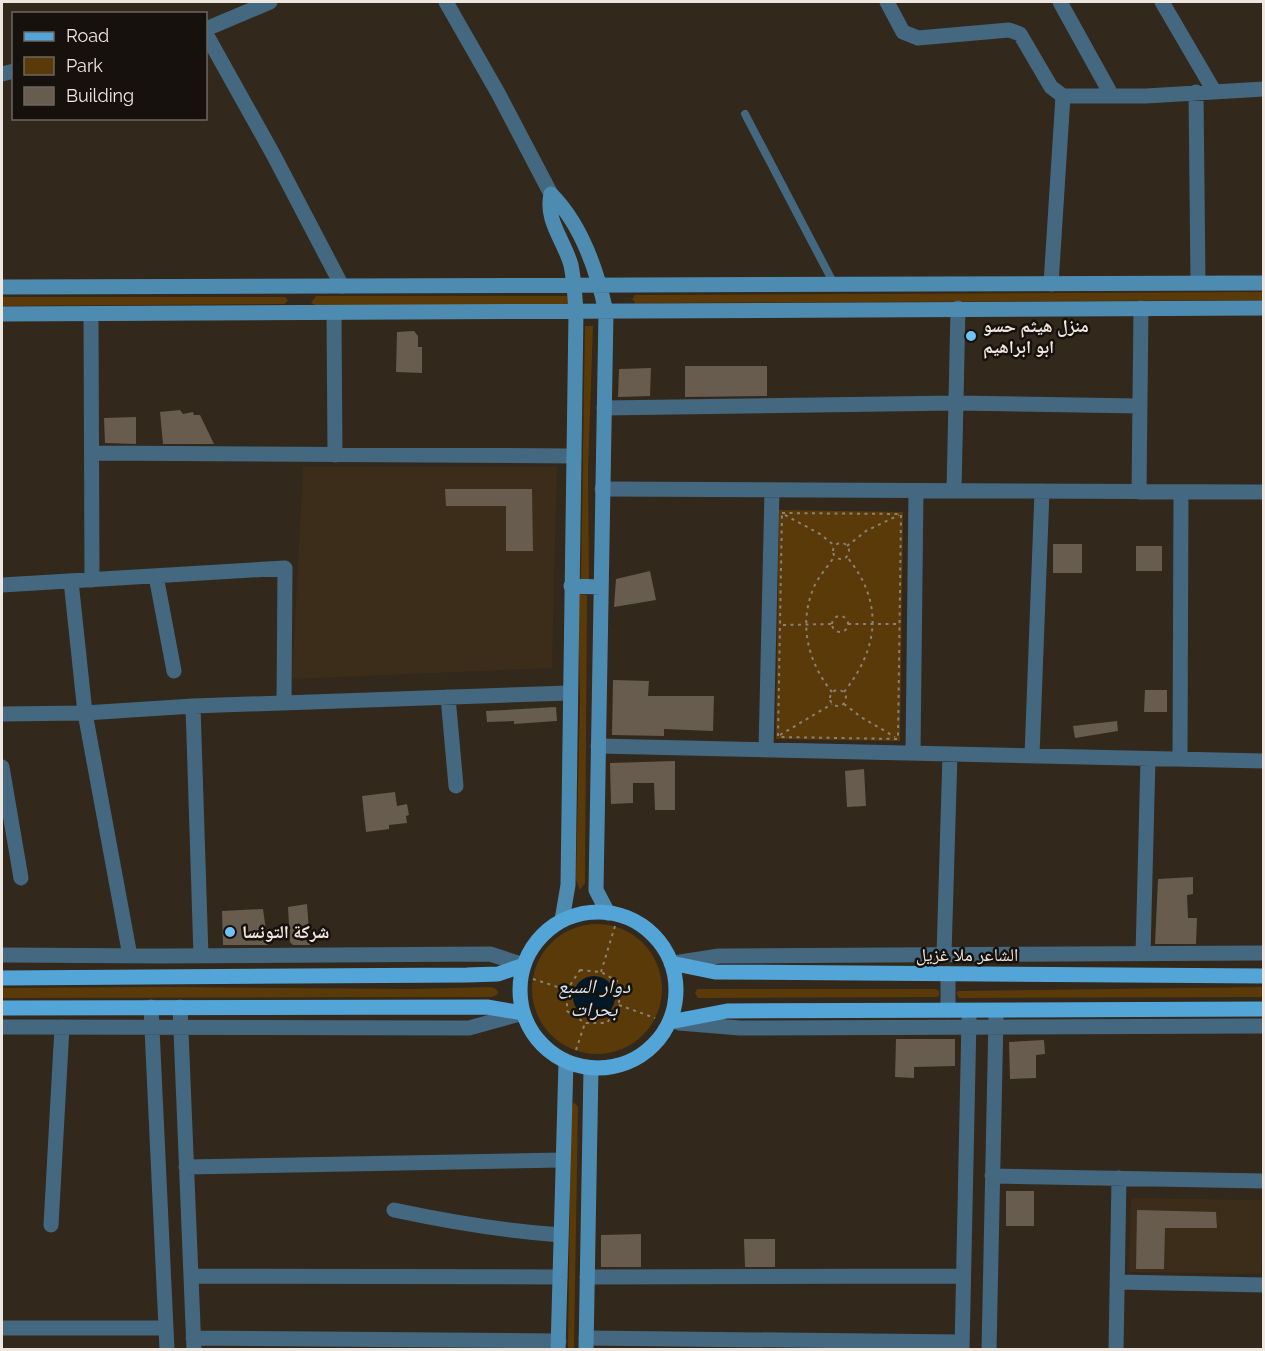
<svg xmlns="http://www.w3.org/2000/svg" width="1265" height="1351" font-family="Raleway,'Noto Naskh Arabic',sans-serif">
<rect width="100%" height="100%" fill="#32281b"/>
<path fill="#3b2d1a" d="M303,467H557L552,668L292,679Z
M1131,1198L1262,1200L1261,1274L1129,1272Z"/>
<path fill="#5a3a08" d="M1264,292L1263,300L635,303L632,299L635,295Z
M316,296H568L569,304L317,306L311,303Z
M2,297H285L288,300L285,304L2,306Z
M585,326H593L588,471L589,581L581,580Z
M779,510L903,512L900,741L776,739Z
M578,594L587,595L585,883L580,890L576,880L580,701Z
M532 989a65 65 0 1 1 130 0a65 65 0 1 1-130 0Z
M170,987L413,989L491,987L496,989L498,992L497,995L491,997L2,998V988Z
M1264,987L1263,997L959,998L956,993L958,991Z
M697,989H936L939,991V996L935,997L698,998L695,993Z
M574,1102L578,1107L574,1349L568,1350L571,1108Z"/>
<path fill="#00192b" d="M573 997a21 21 0 1 1 42 0a21 21 0 1 1-42 0Z"/>
<path fill="#685c4e" d="M414,331L418,336V347H422V373L396,372L397,332Z
M685,366H767V396L685,397Z
M651,368L650,396L618,397L619,369Z
M180,410L183,414L193,412L194,415H200L214,444H163L160,412Z
M136,417V444L105,443L104,418Z
M445,489H532L533,551H506V506H446Z
M1053,544H1082V573H1053Z
M1136,546H1162V571H1136Z
M650,571L656,600L614,607L616,579Z
M613,680L649,681L648,696H714L713,731L664,729V736L612,735Z
M1145,690H1167V712H1144Z
M556,707L557,721L514,724V721L487,722L486,711Z
M1117,721L1118,731L1075,738L1073,726Z
M675,761V810H655L654,783H633V803L611,804L610,763Z
M864,769L866,806L847,807L845,771Z
M395,792L397,806L407,804L409,815L406,816L407,823L389,825V829L366,832L362,796Z
M1193,877V894L1187,895L1188,918H1197L1196,944H1155L1158,879Z
M307,904L310,945H293L290,942L288,907Z
M263,909L268,945H223L222,911Z
M896,1039H955V1066L914,1067V1078L895,1077Z
M1044,1040L1045,1054L1036,1055V1078L1010,1079L1009,1042Z
M1006,1191H1034V1226H1006Z
M1137,1210L1216,1212L1217,1228H1165L1164,1269H1136Z
M641,1234V1267H601V1235Z
M744,1239H775V1267H745Z"/>
<g fill="none" stroke-linecap="round" stroke-linejoin="round">
<path stroke="#8b8277" stroke-width="2" stroke-dasharray="3 4.5" stroke-linecap="butt" d="M782,513L901,514L898,739L778,737Z
M785,515L820,534L835,546
M833 551a8 8 0 1 1 16 0a8 8 0 1 1-16 0Z
M847,546L866,531L899,515
M832 624a8 8 0 1 1 16 0a8 8 0 1 1-16 0Z
M848,624H899
M783,625L831,624
M830 698a8 8 0 1 1 16 0a8 8 0 1 1-16 0Z
M832,692C809,664 799,627 812,592C816,579 827,568 834,557
M844,692C879,648 884,602 847,557
M844,704L861,717L895,737
M780,735L832,704
M580,970L601,972L620,983L619,1005L607,1023H585L567,1011V990Z
M601,972L615,926
M533,979L567,990
M619,1005L655,1018
M576,1050L585,1023"/>
<path stroke="#436880" stroke-width="8" d="M745,114L834,284"/>
<path stroke="#436880" stroke-width="15" d="M446,2L498,93L551,194
M887,2L903,32L918,38L1009,30L1020,34L1051,87L1063,96H1146L1264,89
M1060,2L1112,96
M1162,2L1214,91
M206,29L270,2
M206,34L273,154L342,286
M2,74L14,71
M1196,92L1198,283
M1051,284L1063,96
M91,314L92,580
M334,314L335,455
M604,408L956,403L1140,406
M93,453L574,456
M602,489L1264,492
M954,491L958,308
M1139,492L1141,308
M156,576L174,671
M71,581L85,713L130,956
M2,585L285,568L284,703
M448,697L456,786
M193,706L201,956
M2,714L85,713L193,706L569,693
M598,746L1264,761
M766,750L772,490
M913,753L916,491
M1032,756L1042,491
M1180,759L1181,492
M2,767L21,878
M1143,954L1148,759
M2,955L162,956L490,954L524,965
M944,955L950,754
M674,963L719,956L1264,953
M948,974V1010
M151,1007L167,1350
M180,1007L194,1350
M679,1023L740,1028L1264,1026
M2,1027L469,1028L523,1013
M186,1167L563,1160
M992,1176L1264,1181
M394,1210C450,1222 504,1231 561,1235
M51,1225L62,1027
M191,1276L560,1277
M587,1277L963,1276
M1117,1282L1264,1285
M2,1328H166
M193,1338L559,1341
M586,1338L962,1342
M962,1350L969,1019
M989,1350L996,1017
M1116,1350L1119,1178"/>
<path stroke="#4e8bb1" stroke-width="15" d="M551,194C582,225 597,270 606,312L596,890L608,913
M551,194C545,221 564,240 571,265C574,280 575,297 576,312L568,885L562,920
M2,287L1264,283
M2,314C422,314 843,307 1264,308
M571,586L601,587
M558,1350L566,1062
M586,1350L591,1068"/>
<path stroke="#54a5d7" stroke-width="15" d="M520 990a78 78 0 1 1 156 0a78 78 0 1 1-156 0Z
M671,963L715,972L1264,976
M2,978L467,975L498,974L524,965
M2,1008L487,1007L523,1013
M670,1022L727,1011L1264,1009"/>
</g>
<g fill="#70c1f4" stroke="#16110c" stroke-width="2">
<circle cx="971" cy="336" r="6"/>
<circle cx="230" cy="932" r="6"/>
</g>
<g text-anchor="middle" stroke-width="5" stroke-linejoin="round" paint-order="stroke">
<g font-size="18" font-weight="bold" fill="#eee7df" stroke="#16110c" text-anchor="start">
<text x="983" y="332">منزل هيثم حسو<tspan x="983" dy="21">ابو ابراهيم</tspan></text>
<text x="242" y="938">شركة التونسا</text>
</g>
<g font-size="18" fill="#eee7df" stroke="#16110c">
<text x="967" y="961">الشاعر ملا غزيل</text>
</g>
<g font-size="20" font-style="italic" fill="#d1e7f6" stroke="#16110c">
<text x="594" y="993">دوار السبع<tspan x="594" dy="23">بحرات</tspan></text>
</g>
</g>
<rect width="1265" height="1351" fill="none" stroke="#eee7df" stroke-width="6"/>
<rect x="12" y="12" width="195" height="108" fill="#16110c" stroke="#6c6760" stroke-width="1.5"/>
<rect x="24" y="32" width="30" height="9" fill="#54a5d7" stroke="#6c6760" stroke-width="1.5"/>
<text x="66" y="42" font-size="18" fill="#eee7df">Road</text>
<rect x="24" y="57" width="30" height="18" fill="#5a3a08" stroke="#6c6760" stroke-width="1.5"/>
<text x="66" y="72" font-size="18" fill="#eee7df">Park</text>
<rect x="24" y="87" width="30" height="18" fill="#685c4e" stroke="#6c6760" stroke-width="1.5"/>
<text x="66" y="102" font-size="18" fill="#eee7df">Building</text>
</svg>
